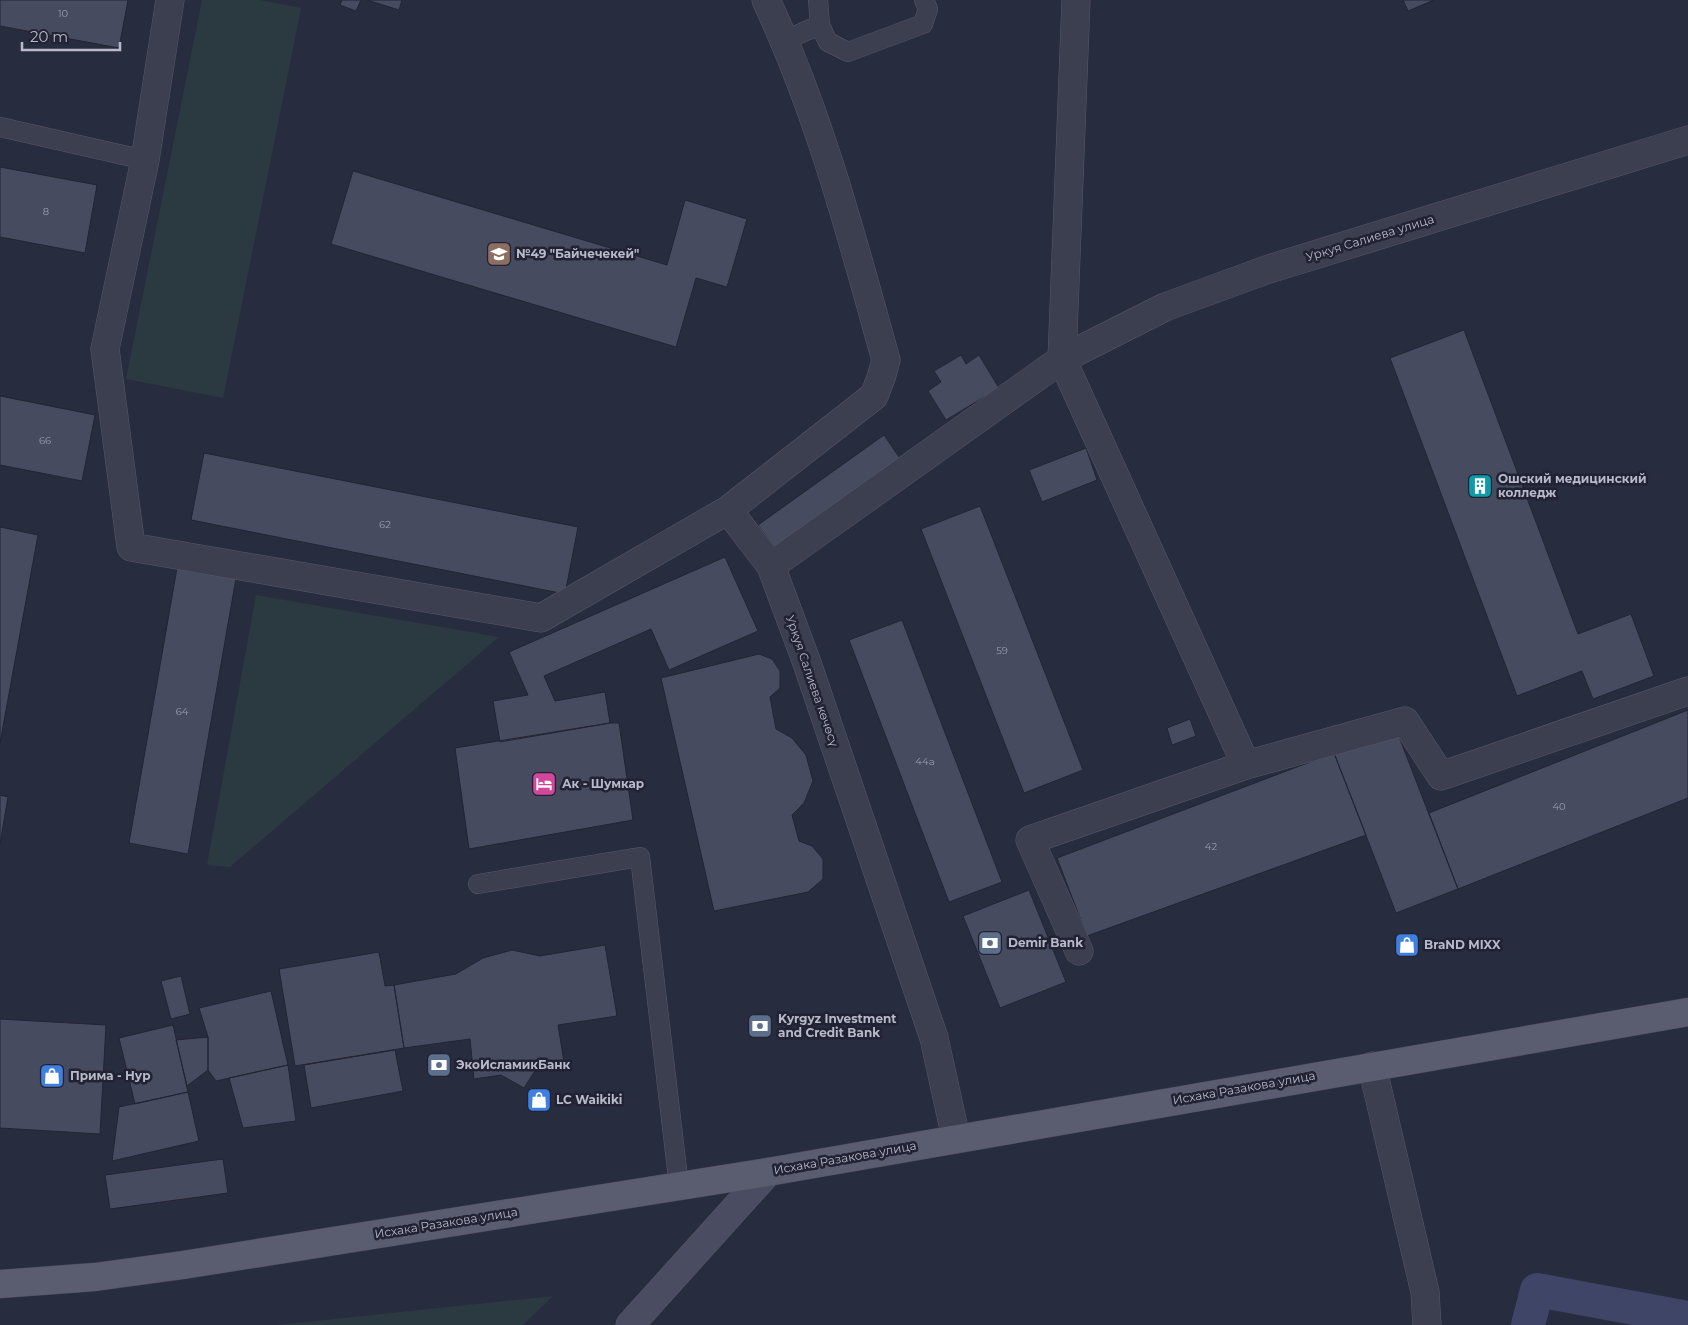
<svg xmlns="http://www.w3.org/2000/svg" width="1688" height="1325" font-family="Montserrat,sans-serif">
<rect width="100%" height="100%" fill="#282c3f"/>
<path fill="#2b3941" d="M202,0H260L301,8L223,398L126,379Z
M256,595L499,637L230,867L207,865Z
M553,1296L523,1325H277Z"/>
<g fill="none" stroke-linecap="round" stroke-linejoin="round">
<path stroke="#3f4566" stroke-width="34" d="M1528,1325L1537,1290L1688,1318"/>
</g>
<path fill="#474b60" stroke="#232536" d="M0,0H128L119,48L0,26Z
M342,0H361L356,11L340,5Z
M367,0H402L399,10Z
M1403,0H1434L1408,11Z
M0,167L97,185L85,253L0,237Z
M353,171L667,265L685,200L747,219L727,287L696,278L676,347L331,244Z
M1464,330L1578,634L1631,614L1654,676L1593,699L1582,671L1517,696L1390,358Z
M961,355L966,364L979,355L999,388L946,420L928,391L941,382L934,371Z
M0,396L95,415L82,481L0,465Z
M884,435L901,460L776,550L758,525Z
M1086,448L1097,480L1042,502L1029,470Z
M204,453L578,527L565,594L191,520Z
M980,506L1083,770L1024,793L921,529Z
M0,527L38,535L0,743Z
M725,557L758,631L669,670L651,629L544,676L555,701L605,692L610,723L500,742L493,701L528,695L509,652Z
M177,568L236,578L188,854L129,843Z
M902,620L1002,882L949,902L849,640Z
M759,654L772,659L780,671V688L770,697L776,729L792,738L806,755L813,781L804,803L792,815L799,841L812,846L823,859V879L808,892L714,911L661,678Z
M1688,710V798L1458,889L1429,813Z
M1190,719L1196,736L1172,745L1167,728Z
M610,723H619L633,820L469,849L455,748Z
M1396,729L1458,889L1396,913L1334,753Z
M1334,753L1366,835L1087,936L1057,858Z
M0,795L8,797L0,844Z
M1029,890L1066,982L1000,1008L963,916Z
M605,945L617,1016L558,1025L564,1062L538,1066L524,1088L501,1075L474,1079L470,1039L404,1048L394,985L456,974L483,958L512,950L540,956Z
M379,952L385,986L394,985L404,1048L295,1066L279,969Z
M181,976L190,1014L171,1019L161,981Z
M271,991L288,1065L216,1081L208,1070V1037L199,1008Z
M0,1019L106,1025L100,1134L0,1128Z
M173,1025L188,1092L135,1104L119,1038Z
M208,1037V1070L187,1086L176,1040Z
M395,1050L403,1091L311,1108L304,1065Z
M288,1065L296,1121L243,1128L229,1078Z
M188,1092L199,1141L112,1161L119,1107Z
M223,1159L228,1193L110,1209L105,1175Z"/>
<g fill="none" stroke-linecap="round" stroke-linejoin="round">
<defs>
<path id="lane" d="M818,0L820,25L828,42L848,52L923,24L928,9L924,0
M785,40L820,25
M0,127L145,160
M478,884L640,857L679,1186"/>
<path id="street" d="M170,0L145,160L105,349L131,547L541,618L728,510L771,566
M1076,0L1062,359L1246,765
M728,510L874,396L881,378L886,360C852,238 820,115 766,0
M1079,951L1030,840L1246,765L1405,721L1441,776L1688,691
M1372,1066L1425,1292L1427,1325
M956,1138L934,1038L807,663L771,566L1062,359L1165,307L1266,270L1688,140"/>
<path id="secondary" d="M630,1325L768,1172"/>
<path id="primary" d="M0,1284L95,1277L183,1265L768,1172L1688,1012"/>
</defs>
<use href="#lane" stroke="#575969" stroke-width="20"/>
<use href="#street" stroke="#575969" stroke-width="29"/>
<use href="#secondary" stroke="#575969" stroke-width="29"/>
<use href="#primary" stroke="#454758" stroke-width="29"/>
<use href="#lane" stroke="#3c3f4f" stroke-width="19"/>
<use href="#street" stroke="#3c3f4f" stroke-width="28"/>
<use href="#secondary" stroke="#4a4d61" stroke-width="28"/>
<use href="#primary" stroke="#5a5d6f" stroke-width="28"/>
</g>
<defs>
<symbol id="school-square" viewBox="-11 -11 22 22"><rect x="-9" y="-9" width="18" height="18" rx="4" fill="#8d6e63" stroke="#212334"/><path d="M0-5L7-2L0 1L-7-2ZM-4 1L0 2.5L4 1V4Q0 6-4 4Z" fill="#fff"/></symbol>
<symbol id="building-square" viewBox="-11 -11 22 22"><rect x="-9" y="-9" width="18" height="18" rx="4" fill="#0f9aa8" stroke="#212334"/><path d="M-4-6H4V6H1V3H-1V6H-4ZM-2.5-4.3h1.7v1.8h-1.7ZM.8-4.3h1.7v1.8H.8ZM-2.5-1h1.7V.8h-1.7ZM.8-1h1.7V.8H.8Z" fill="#fff"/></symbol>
<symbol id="hotel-square" viewBox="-11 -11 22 22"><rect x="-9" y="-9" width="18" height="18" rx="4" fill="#d1479c" stroke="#212334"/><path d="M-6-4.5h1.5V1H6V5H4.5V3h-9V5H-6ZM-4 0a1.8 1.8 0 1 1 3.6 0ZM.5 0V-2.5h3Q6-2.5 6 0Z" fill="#fff"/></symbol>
<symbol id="bank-square" viewBox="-11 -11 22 22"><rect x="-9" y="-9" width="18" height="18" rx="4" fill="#5c6f8a" stroke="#212334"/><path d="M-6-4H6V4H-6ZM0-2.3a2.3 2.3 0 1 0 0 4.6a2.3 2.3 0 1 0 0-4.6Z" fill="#fff"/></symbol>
<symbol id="shop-square" viewBox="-11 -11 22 22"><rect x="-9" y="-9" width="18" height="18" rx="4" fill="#3f7fe0" stroke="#212334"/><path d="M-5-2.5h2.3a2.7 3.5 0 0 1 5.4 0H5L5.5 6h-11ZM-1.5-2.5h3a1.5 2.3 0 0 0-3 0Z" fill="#fff"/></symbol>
</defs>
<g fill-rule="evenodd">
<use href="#school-square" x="485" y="240" width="28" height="28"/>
<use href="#building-square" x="1466" y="472" width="28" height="28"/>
<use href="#hotel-square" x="530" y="770" width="28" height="28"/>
<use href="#bank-square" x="976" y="929" width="28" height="28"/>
<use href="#shop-square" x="1393" y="931" width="28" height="28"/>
<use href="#bank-square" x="746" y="1012" width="28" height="28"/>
<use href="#bank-square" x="425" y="1051" width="28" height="28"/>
<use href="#shop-square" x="38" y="1062" width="28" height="28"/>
<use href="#shop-square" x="525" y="1086" width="28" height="28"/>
</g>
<g text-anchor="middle" stroke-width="5" stroke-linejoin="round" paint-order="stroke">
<g font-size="10" fill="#9c9eaf">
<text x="63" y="17">10</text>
<text x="46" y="215">8</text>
<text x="45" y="444">66</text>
<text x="385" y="528">62</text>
<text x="1002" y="654">59</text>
<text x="182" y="715">64</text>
<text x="925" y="765">44a</text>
<text x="1559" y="810">40</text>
<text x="1211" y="850">42</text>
</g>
<g font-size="12" fill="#b8bac9" stroke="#212334">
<text transform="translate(1370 238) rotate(-17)" y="4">Уркуя Салиева улица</text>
<text transform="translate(812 681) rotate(71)" y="4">Уркуя Салиева көчөсү</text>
<text transform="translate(1244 1088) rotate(-10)" y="4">Исхака Разакова улица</text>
<text transform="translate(845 1158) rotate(-10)" y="4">Исхака Разакова улица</text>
<text transform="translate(446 1223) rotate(-9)" y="4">Исхака Разакова улица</text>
</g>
<g font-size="12" font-weight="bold" fill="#b8bac9" stroke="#212334" text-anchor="start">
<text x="516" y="258">№49 "Байчечекей"</text>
<text x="1498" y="483">Ошский медицинский<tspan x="1498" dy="14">колледж</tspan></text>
<text x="562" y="788">Ак - Шумкар</text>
<text x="1008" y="947">Demir Bank</text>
<text x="1424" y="949">BraND MIXX</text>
<text x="778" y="1023">Kyrgyz Investment<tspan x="778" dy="14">and Credit Bank</tspan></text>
<text x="456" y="1069">ЭкоИсламикБанк</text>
<text x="70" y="1080">Прима - Нур</text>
<text x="556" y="1104">LC Waikiki</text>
</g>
</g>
<path d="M22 42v8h98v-8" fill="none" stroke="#b8bac9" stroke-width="2.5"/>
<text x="30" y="42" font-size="15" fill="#b8bac9" stroke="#212334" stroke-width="4" paint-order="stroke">20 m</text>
</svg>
